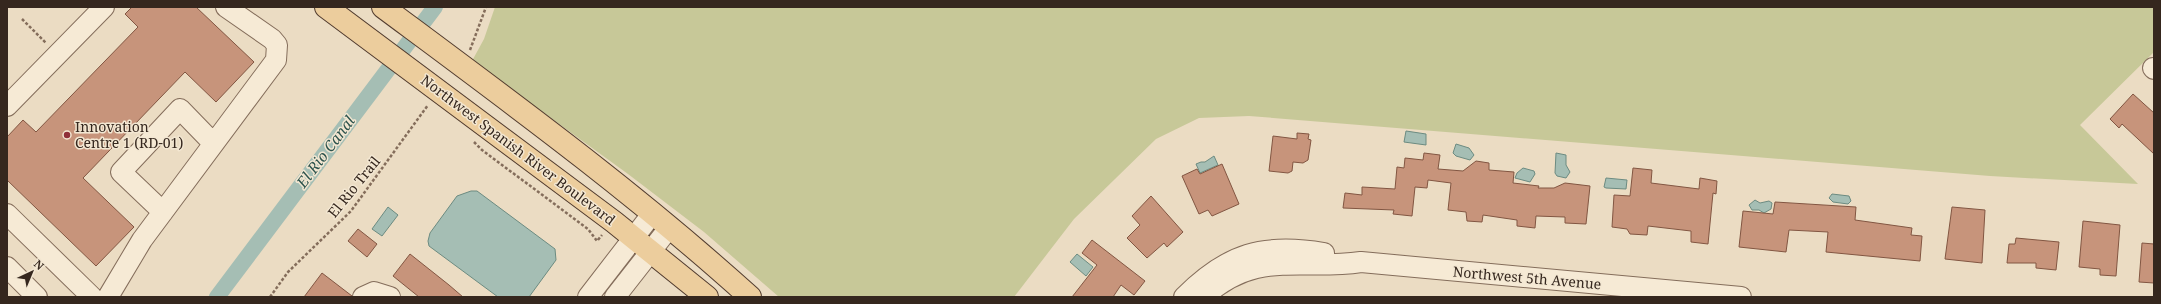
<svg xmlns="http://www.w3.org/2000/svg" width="2161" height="304" font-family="'Noto Serif',serif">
<rect width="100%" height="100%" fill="#ebdcc3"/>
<path fill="#c7c898" d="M495,7H2154V52L2080,125L2138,184L1990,176L1249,116L1199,118L1156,139L1074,219L1014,297H779L704,232L628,174L472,61L484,39Z"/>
<path fill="#a5beb4" stroke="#6c8b81" d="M1406,131L1426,134V145L1404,142Z
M1456,144L1469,148L1474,155L1470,160L1456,156L1453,153Z
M1556,153L1566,155V165L1570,172L1566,178L1557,176L1555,173Z
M1214,156L1218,165L1200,173L1196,164L1201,162H1205Z
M1523,168L1534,171L1535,174L1530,182L1515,178L1517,173Z
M1606,178L1627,180L1626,189L1606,188L1604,187Z
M471,191H477L555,249L556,260L529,297H498L429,246L428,241L430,233L457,196Z
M1832,194L1849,196L1851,201L1848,204L1833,202L1829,198Z
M1755,200L1760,203L1769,201L1772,203L1771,209L1764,213L1759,210H1752L1749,205Z
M388,207L398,215L382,236L372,229Z
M1077,254L1093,267L1086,276L1070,262Z"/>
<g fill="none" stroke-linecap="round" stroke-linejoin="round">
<path stroke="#a5beb4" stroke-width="16" d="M217,297L435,7"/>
</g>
<path fill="#c7947b" stroke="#825642" d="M132,7H196L254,62L216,102L185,72L83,178L134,227L96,266L7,180V137L23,120L36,132L138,27L125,14Z
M2133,94L2154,113V154L2122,124L2119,128L2110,119Z
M1297,133L1309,134L1308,139L1311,140L1308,160L1303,163L1293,162L1292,171L1288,173L1269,171L1273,136L1297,139Z
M1424,153L1440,155L1438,169L1463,171L1476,161L1489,163V170L1514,172L1513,183L1539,186L1538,188H1554L1565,183L1590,186L1586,224L1565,223V217L1536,216L1535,228L1517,226V220L1483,215L1482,222L1467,221L1466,212L1448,210L1451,183L1428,180L1427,188L1415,187L1412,216L1393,214L1394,210L1343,208L1345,193L1362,195V187L1395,189L1397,167L1404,168L1405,158L1423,160Z
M1222,164L1239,204L1212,216L1208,210L1199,214L1182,176L1197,169L1200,174Z
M1633,168L1652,170L1651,183L1699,189L1700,178L1717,181L1716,194L1713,193L1708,244L1691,242V231L1648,226L1647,235L1630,234L1627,229L1612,227L1614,195L1630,196Z
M1151,196L1183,232L1167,247L1164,243L1147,258L1127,238L1140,225L1132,216Z
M1775,202L1856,207L1855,220L1912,228L1911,235L1922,236L1920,261L1826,252L1828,232L1789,230L1786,252L1739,247L1743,211L1773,214Z
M1952,207L1985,210L1982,263L1945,259Z
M2083,221L2120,225L2116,276L2100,275V269L2079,267Z
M358,229L377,244L367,257L348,241Z
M2016,238L2059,242L2056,270L2036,268V263H2007L2009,244H2015Z
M1092,240L1145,281L1134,295L1121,285L1113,297H1072L1097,265L1082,253Z
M2142,243L2154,244V283L2139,282Z
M410,254L449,285L463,297H419L393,276Z
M322,273L352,296V297H304Z"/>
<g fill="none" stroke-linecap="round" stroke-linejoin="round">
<defs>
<path id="minor" d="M2153,68L2154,69
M7,106L104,7
M163,212L121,172L180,109L213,143
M7,214L92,297
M7,267L37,297
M108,297L142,240L276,60L277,45L272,39L226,7
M363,297L374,292L390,297
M588,297L652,214
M615,297L669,228
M1184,297C1228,253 1263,243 1324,253
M1204,297C1256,249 1301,271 1361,262L1741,297"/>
<path id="major" d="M326,7L614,222L707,297
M383,7C508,100 634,192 750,297"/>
</defs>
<use href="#minor" stroke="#846d5b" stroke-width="22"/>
<use href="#major" stroke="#523c2f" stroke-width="24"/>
<path stroke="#846d5b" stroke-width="2.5" stroke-dasharray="3 2" stroke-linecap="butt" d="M22,19L46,43
M470,50L486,7
M474,142L482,150L588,229L597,241L602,235
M270,297L288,272L351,211L428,105"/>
<use href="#minor" stroke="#f6ead5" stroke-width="20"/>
<use href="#major" stroke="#eccd9d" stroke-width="22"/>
</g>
<circle fill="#8f2f38" stroke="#f3e7d2" stroke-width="1.5" cx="67" cy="135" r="4"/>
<g text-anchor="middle" stroke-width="3" stroke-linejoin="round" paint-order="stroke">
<g font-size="14" fill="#35271e" stroke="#f3e7d2" text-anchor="start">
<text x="75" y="132">Innovation<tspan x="75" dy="16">Centre 1 (RD-01)</tspan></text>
</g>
<g font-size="14" fill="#35271e" stroke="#f3e7d2">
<text transform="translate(518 150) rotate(37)" y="5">Northwest Spanish River Boulevard</text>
<text transform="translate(354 187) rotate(-51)" y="5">El Rio Trail</text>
<text transform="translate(1527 278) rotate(5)" y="5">Northwest 5th Avenue</text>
</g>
<g font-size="15" font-style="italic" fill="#2e544e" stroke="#f3e7d2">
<text transform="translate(326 152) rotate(-53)" y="5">El Rio Canal</text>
</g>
</g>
<rect width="2161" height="304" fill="none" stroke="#35271e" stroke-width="16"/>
<g transform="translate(32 272) rotate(44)" stroke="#f3e7d2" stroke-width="3" paint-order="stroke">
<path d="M0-3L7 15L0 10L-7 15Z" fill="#35271e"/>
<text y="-6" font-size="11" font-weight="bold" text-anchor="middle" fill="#35271e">N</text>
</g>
</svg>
